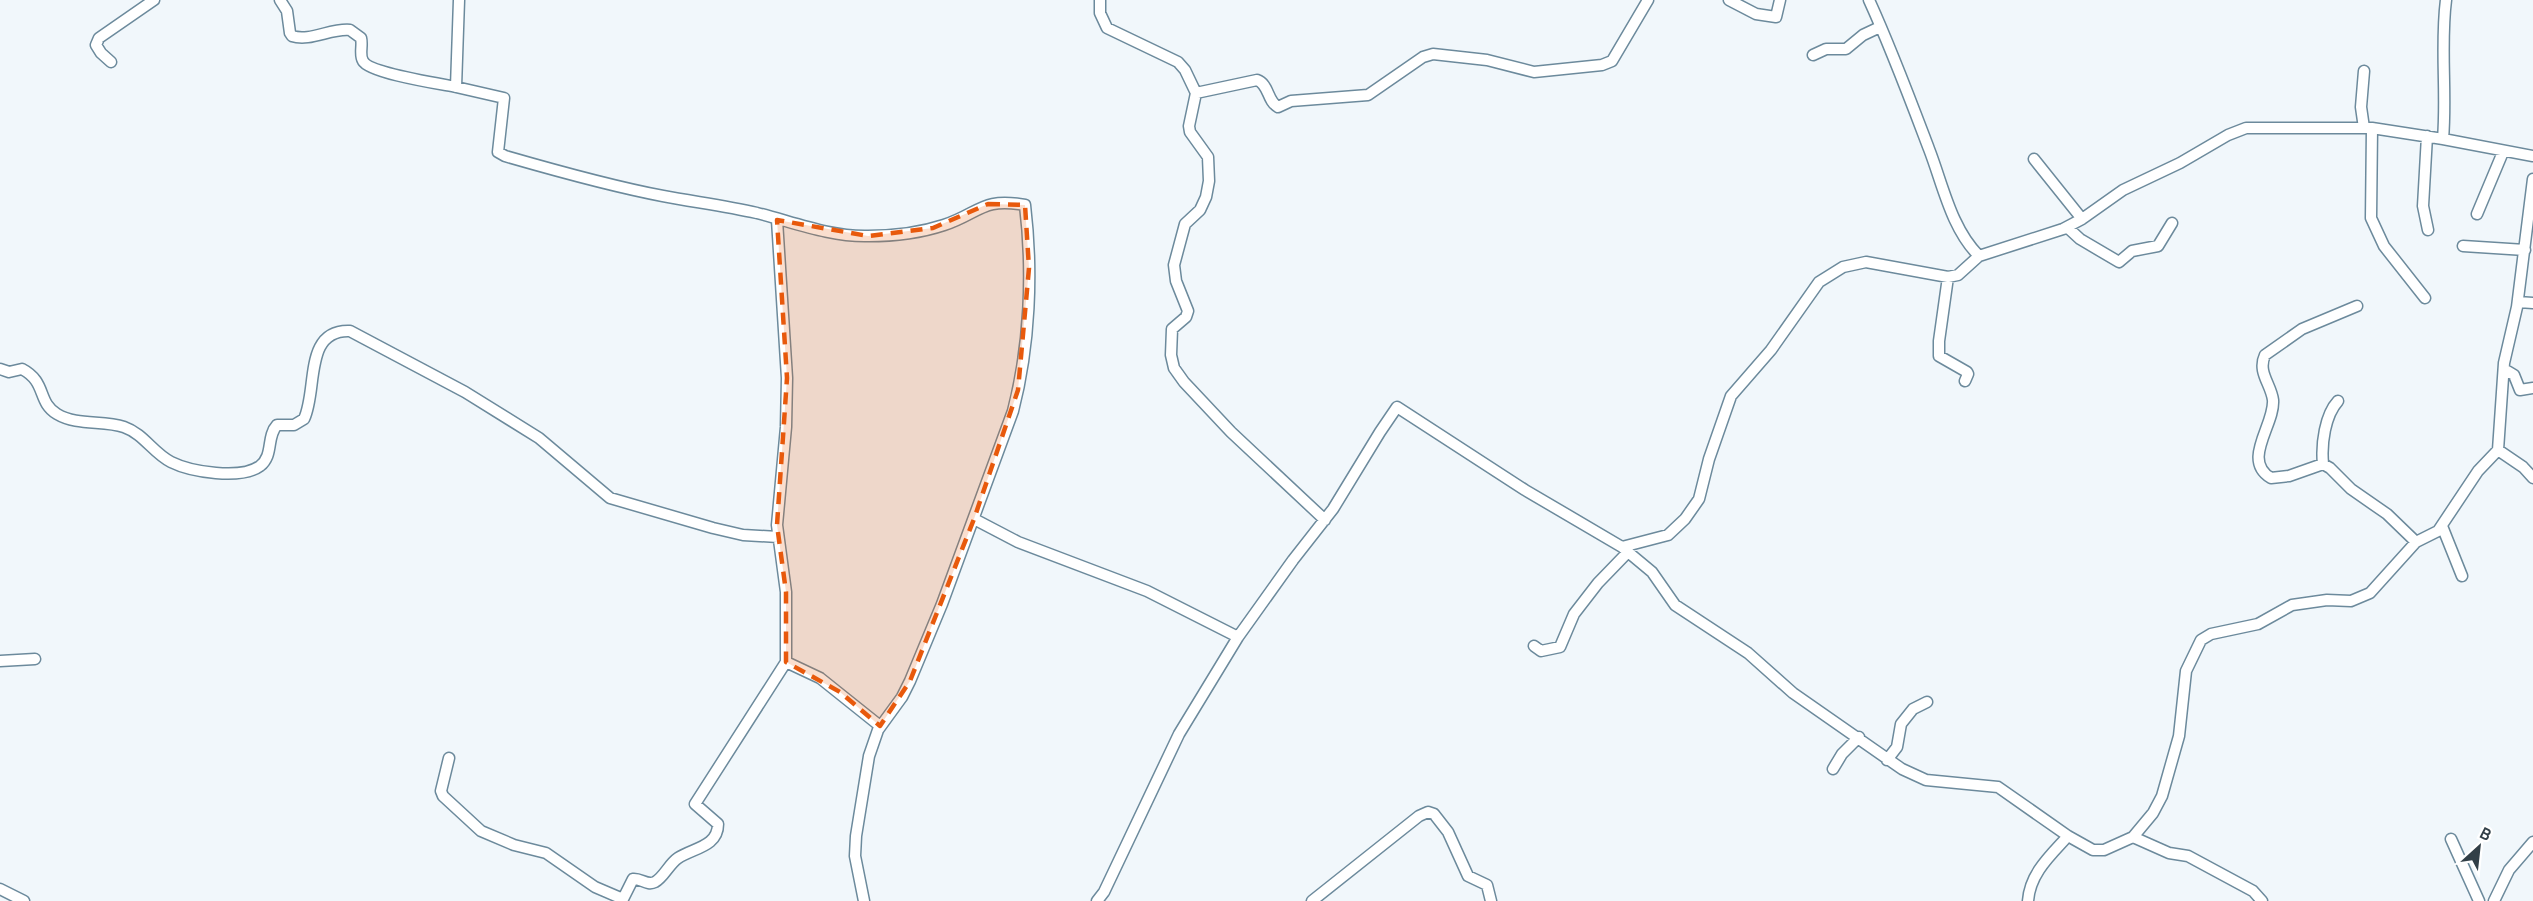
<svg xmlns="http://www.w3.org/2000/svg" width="2533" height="901" font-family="Manrope,sans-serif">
<rect width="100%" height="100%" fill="#f1f7fb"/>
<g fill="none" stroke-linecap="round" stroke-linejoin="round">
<defs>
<path id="minor" d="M280,0L287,11L290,33L292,36C310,42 331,28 350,30L361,38C363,45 359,55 363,61C369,73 441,84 456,87
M459,0L456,87L504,98L498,152L505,156C557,171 610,186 663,196C695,202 726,206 757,213C793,222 830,237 868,236C893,236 920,233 944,225C980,213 982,197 1025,205C1033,272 1030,345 1013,411L942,604L910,681L902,697L878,730L869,756L856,836L855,856L864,901
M1100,0V13L1107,28L1178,62L1185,70L1196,93L1189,126L1190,132L1208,157L1209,181L1206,197L1200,210L1185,224L1174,265L1176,281L1188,311L1186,317L1172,329L1171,355L1174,368L1184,382L1231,432L1325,520
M1729,0L1756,14L1776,17L1780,0
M1869,0C1891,48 1910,99 1929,149C1943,185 1951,228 1979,256L2063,229L2082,219L2123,190L2180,163L2228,135L2246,128H2372L2443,139L2533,156
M1813,55L1826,49H1846L1863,35L1880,27
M111,62L101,53L96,45L99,38L154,0
M2364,71L2361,107L2364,128
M1196,93L1257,80C1269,84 1267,101 1278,107L1291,101L1368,95L1423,57L1433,54L1487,60L1534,72L1602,65L1612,61L1648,0
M2372,128L2371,218L2384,246L2425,298
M2427,136L2423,206L2428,230
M2443,139C2447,92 2440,46 2446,0
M2034,159L2082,219
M2533,179L2517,307L2504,363L2498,450L2523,467L2533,478
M2477,214L2503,152
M2067,227L2080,239L2119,262L2132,251L2158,246L2172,223
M2463,246L2525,250
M1948,277L1939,341V356L1967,372L1968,374L1965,381
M2518,302L2533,303
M2357,306L2302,329L2265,355C2257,372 2271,384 2273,400C2275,425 2241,460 2271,478L2289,476L2323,464L2330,468L2351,489L2387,514L2416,542
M0,369L9,372L22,369C47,382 37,402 57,414C77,426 103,420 124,427C144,434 153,453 171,462C191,472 241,480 260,466C274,455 266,437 277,425H294L304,419C318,390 303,329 350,331L465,392L539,438L610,498L713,528L743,535L778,537
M2504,369L2514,375L2520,390L2533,388
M2323,464C2321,444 2325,415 2338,401
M974,519L1018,542L1147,591L1238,637
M2442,526L2462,576
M1622,547L1652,572L1675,605L1748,653L1793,693L1902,769L1926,780L1998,787L2068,836L2093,850H2104L2133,837L2169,853L2188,856L2253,891L2262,901
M1534,646L1541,651L1560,647L1574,614L1598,583L1628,552
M0,661L35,659
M786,662L820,678L880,726
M449,758L441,791L443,796L481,831L514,845L546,853L595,887L623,899
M1887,760L1897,747L1901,724L1913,709L1927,702
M1833,769L1842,754L1859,737
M2133,837L2153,813L2162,796L2179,736L2186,671L2201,640L2211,634L2258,624L2292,605L2327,600L2351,601L2370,593L2416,542L2438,531L2478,471L2498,450
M2451,839L2479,901
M0,889L24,901
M622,901L633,879C641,878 647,886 655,882C664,877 669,864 678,858C693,848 718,847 718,824L695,804L786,662V592L777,525L786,427L787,378L777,220
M1097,901L1104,892L1179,734L1238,637L1293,560L1333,509L1380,432L1397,407L1525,490L1622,547L1668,535L1685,519L1699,499L1709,459L1731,396L1771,350L1819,282L1843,267L1866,262L1948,277L1958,275L1979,256
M1312,901L1419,816L1428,812L1434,814L1448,832L1468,876L1487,885L1491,901
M2028,901C2030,873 2051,855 2068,836
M2494,901L2509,870L2533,842"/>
</defs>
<use href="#minor" stroke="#6c8a9c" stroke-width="13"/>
<use href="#minor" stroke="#fff" stroke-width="10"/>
</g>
<path fill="#e8590c" fill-opacity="0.2" stroke="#e8590c" stroke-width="4.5" stroke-dasharray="12 8" stroke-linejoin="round" d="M988,204L1025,205L1029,268L1018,390L974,519L910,681L880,726L840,692L786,662V592L777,525L787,378L777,220L868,236L933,228Z"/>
<g transform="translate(2479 847) rotate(27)" stroke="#ffffff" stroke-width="4.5" paint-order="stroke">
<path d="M0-4.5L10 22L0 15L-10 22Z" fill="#323f47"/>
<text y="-9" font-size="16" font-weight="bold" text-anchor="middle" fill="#323f47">B</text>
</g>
</svg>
